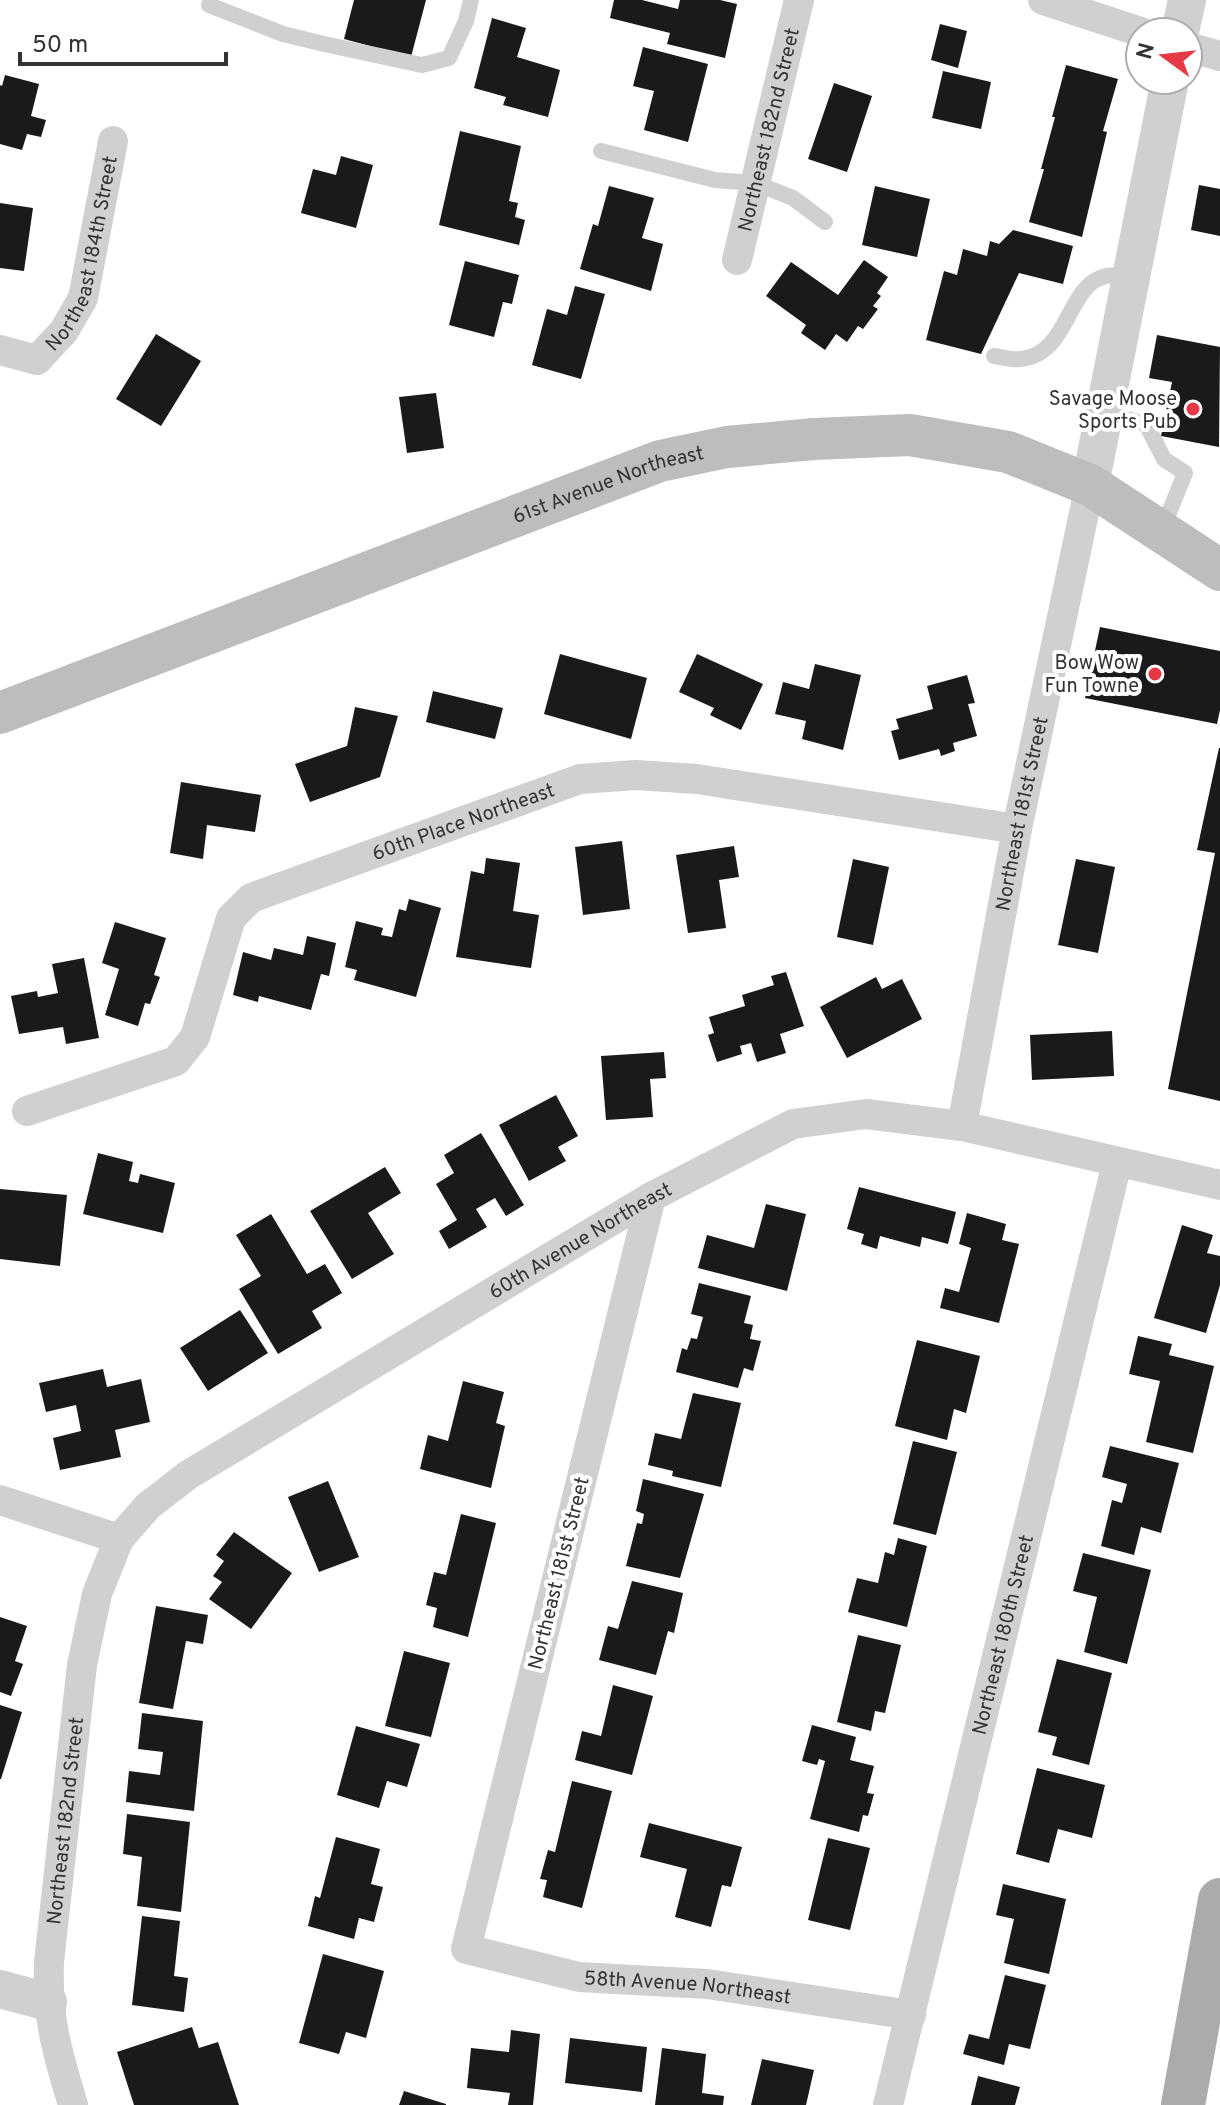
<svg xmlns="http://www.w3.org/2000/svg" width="1220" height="2105" font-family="Overpass,sans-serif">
<rect width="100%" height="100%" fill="#fff"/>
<path fill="#1a1a1a" d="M354,0H426L411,57L344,39Z
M614,0H642L678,9L680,0H720L737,4L725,58L667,44L670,33L610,18Z
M492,18L526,28L517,57L560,70L548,117L503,105L506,97L474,88Z
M940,24L967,31L958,68L931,60Z
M643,47L708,64L688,142L644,130L654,91L633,86Z
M1066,65L1118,79L1103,131L1107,132L1082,237L1029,222L1044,169H1041L1055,117H1052Z
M943,71L991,82L981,129L932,118Z
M5,75L39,84L31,116L46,120L41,137L27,134L22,150L0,144V85L2,86Z
M834,83L872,96L847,172L808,159Z
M460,131L521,146L509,201L518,203L515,217L525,220L519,245L439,225Z
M341,156L373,165L356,228L301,213L313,169L336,175Z
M1199,185L1220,189V236L1191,230Z
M609,186L654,198L642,238L663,244L651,291L580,269L593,224L598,226Z
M875,186L930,199L917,257L862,245Z
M0,203L33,208L24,271L0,268Z
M1013,230L1073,246L1063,284L1019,273L981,354L926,340L944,271L957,275L963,249L987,256L990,241L999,244Z
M864,260L888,277L877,293L881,296L873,306L878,309L863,329L858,326L847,342L836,334L825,350L801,333L806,325L766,296L791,262L838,295Z
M465,261L519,275L512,304L503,302L494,337L449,325Z
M575,286L605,294L581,379L532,365L547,309L567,315Z
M156,334L201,361L161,426L116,399Z
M1157,335L1220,347L1219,447L1161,436L1172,382L1149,378Z
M436,393L444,448L407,453L399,397Z
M1100,627L1220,651V710L1217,724L1085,698Z
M560,654L647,678L631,739L544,714Z
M697,654L763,684L741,730L710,715L714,708L679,692Z
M815,664L861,675L843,750L802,739L806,721L775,714L783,682L809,689Z
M967,675L975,703L968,704L977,736L953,743L955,751L941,756L939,749L899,760L891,731L899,729L896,719L933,709L927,686Z
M433,691L503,708L495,739L426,722Z
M355,707L398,716L380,777L310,802L295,764L347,746Z
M1219,748H1220V1101L1168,1089L1215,853L1197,850Z
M181,782L261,795L255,832L207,825L203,859L170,853Z
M622,841L630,909L583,915L575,847Z
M734,846L739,877L719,880L726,928L688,933L676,855Z
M486,858L520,863L513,911L539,915L531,968L456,957L471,871L484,874Z
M853,859L889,867L873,945L837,937Z
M1076,859L1115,867L1098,953L1058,945Z
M409,899L441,908L416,997L354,980L357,970L345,967L356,921L383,928L381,935L392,937L399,909L406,911Z
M115,922L166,938L154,975L160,977L150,1004L145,1003L138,1026L105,1015L119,969L102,963Z
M307,936L336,943L329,976L321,974L311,1010L259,996L258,1002L233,995L243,952L271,960L274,948L303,955Z
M84,958L99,1038L66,1044L63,1027L19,1034L11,996L37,991L38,997L58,993L52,964Z
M786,972L804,1026L780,1034L786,1053L757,1062L751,1043L740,1046L742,1054L717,1062L708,1035L714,1033L709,1017L745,1006L742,995L774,985L771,976Z
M876,977L882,989L902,979L922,1019L847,1058L820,1007Z
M1112,1031L1114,1076L1032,1080L1030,1035Z
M664,1052L666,1078L650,1079L653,1117L606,1120L601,1056Z
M556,1095L578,1136L558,1147L566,1161L529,1181L499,1125Z
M481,1133L524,1205L506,1216L495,1198L476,1209L487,1227L449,1249L439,1231L457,1220L436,1184L454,1173L444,1155Z
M98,1153L133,1162L129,1181L138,1183L140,1174L175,1183L163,1233L83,1214Z
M385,1167L401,1193L368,1213L394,1254L352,1279L310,1211Z
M859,1187L956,1212L948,1244L922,1237L920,1247L880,1236L877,1249L861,1244L864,1234L847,1229Z
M0,1189L67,1195L60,1266L0,1259Z
M766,1204L806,1214L787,1291L698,1268L707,1235L754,1248Z
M967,1213L1006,1224L1002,1240L1019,1244L999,1323L940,1308L945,1288L959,1292L971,1248L959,1244Z
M271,1214L307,1274L325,1264L342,1293L312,1311L322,1328L278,1354L239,1289L261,1276L236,1235Z
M1182,1225L1213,1235L1207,1253L1220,1256V1285L1206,1333L1154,1318Z
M699,1283L751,1296L744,1323L753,1325L750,1339L761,1341L753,1371L744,1368L738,1388L676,1372L682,1348L687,1350L691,1338L697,1339L703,1317L691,1314Z
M240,1310L268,1353L208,1391L180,1348Z
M1138,1336L1172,1344L1169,1355L1214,1366L1193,1453L1146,1442L1160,1381L1129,1374Z
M917,1340L980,1356L966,1413L954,1409L947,1440L895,1426Z
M103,1369L107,1387L141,1379L150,1422L115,1430L121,1457L60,1470L53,1438L81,1431L76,1405L46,1412L39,1383Z
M463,1381L504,1392L496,1423L505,1426L491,1488L420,1469L428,1435L448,1441Z
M693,1393L741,1403L721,1487L672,1476L673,1471L648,1465L655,1433L681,1439Z
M913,1441L957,1452L936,1535L893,1524Z
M1110,1446L1179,1463L1161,1533L1141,1527L1134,1555L1101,1546L1112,1500L1122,1503L1127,1484L1102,1477Z
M643,1479L704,1494L680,1578L626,1566L637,1523L642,1524L644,1514L636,1511Z
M328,1481L359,1557L319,1572L288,1497Z
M461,1514L496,1523L468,1637L433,1627L437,1608L426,1605L434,1572L446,1575Z
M234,1532L292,1573L251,1629L209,1599L222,1582L213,1576L224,1561L216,1555Z
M898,1538L927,1546L907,1627L848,1612L857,1578L878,1583L885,1552L894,1555Z
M1083,1553L1151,1570L1127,1664L1084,1652L1097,1597L1073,1591Z
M632,1581L683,1593L674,1633L668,1631L656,1675L599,1660L608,1626L618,1629Z
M156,1606L208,1615L203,1644L186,1641L173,1709L139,1703Z
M0,1617L27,1626L15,1661L23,1664L11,1696L0,1692Z
M858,1635L901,1645L885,1713L875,1711L871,1731L837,1722Z
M404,1651L450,1663L431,1737L385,1726Z
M1057,1659L1112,1673L1089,1765L1052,1755L1057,1737L1038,1732Z
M613,1685L653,1696L632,1775L575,1760L582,1731L601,1736Z
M0,1705L22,1712L1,1779H0Z
M142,1713L203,1721L194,1811L126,1802L129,1771L160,1775L163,1752L138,1749Z
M812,1725L856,1737L850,1760L874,1766L867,1793L874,1794L868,1816L863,1815L859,1832L810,1819L825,1761L819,1759L817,1765L802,1761Z
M356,1726L420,1744L407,1787L387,1781L379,1808L337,1795Z
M1037,1768L1105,1785L1092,1838L1058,1829L1049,1863L1016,1854Z
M572,1781L612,1791L582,1908L543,1897L547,1880L540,1879L548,1850L555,1852Z
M127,1814L190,1822L181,1912L137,1906L142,1857L123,1854Z
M649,1823L742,1847L731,1887L722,1885L711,1927L675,1917L687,1869L640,1857Z
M336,1837L380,1849L371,1884L383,1887L374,1922L359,1918L354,1939L308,1926L315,1896L320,1898Z
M828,1838L870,1848L850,1930L808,1920Z
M1003,1884L1066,1899L1049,1974L1004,1963L1014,1919L996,1915Z
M142,1916L180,1921L174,1976L188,1978L184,2012L132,2005Z
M323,1954L384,1971L366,2038L346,2032L339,2054L299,2043Z
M1005,1975L1046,1985L1030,2049L1009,2044L1004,2065L963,2054L969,2034L989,2039Z
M192,2027L199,2048L218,2042L239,2105H134L117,2052Z
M511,2030L540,2034L533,2105H508L510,2093L467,2088L471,2048L509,2052Z
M570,2038L647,2047L642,2092L565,2083Z
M662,2048L706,2054L702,2093L724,2096L723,2105H655Z
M762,2059L814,2070L806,2105H751Z
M978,2076L1020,2087L1015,2105H971Z
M404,2091L446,2104V2105H399Z"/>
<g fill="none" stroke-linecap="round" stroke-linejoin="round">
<path stroke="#d0d0d0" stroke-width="16" d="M209,5L283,34L324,44L422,65L449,58L466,21L471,0
M601,151L715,180L755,183L793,198L825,222
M994,356C1002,357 1011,360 1019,359C1070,356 1066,284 1106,276C1113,274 1123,276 1131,276
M1104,413L1146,424L1164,459L1185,473L1162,530"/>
<g stroke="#d0d0d0" stroke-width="30">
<path d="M1043,0L1141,32"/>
<path d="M1188,47L1220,56"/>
<path id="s1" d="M737,260L799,0"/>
<path id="s2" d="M0,350L37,360L64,331L83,298L113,141"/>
<path id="s3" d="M27,1111L176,1061L195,1037L231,918L251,898L580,779L636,775L697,779L1017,829"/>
<path id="s4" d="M962,1126L1017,829L1090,485"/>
<path id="s5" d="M651,1197L466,1949L579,1977L707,1984L911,2015"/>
<path d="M0,1500L119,1539"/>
<path id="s6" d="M73,2105C57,2051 47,2020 49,1962L82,1665L97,1594L119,1539L148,1506L188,1475L651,1197L793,1124L866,1114L962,1126L1220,1185"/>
<path id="s7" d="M888,2105L1117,1163"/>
</g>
<path stroke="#d0d0d0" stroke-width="38" d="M1180,32L1187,0
M1090,485L1170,80
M0,1989L48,2002"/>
<path stroke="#bdbdbd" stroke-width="42" id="s8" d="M0,713L660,461L727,447L814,439L910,435L1008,452L1090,485L1220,570"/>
<path stroke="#ababab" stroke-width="44" d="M1183,2105L1220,1900"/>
</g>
<g fill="#e63946" stroke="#fff" stroke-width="3">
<circle cx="1193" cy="409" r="8"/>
<circle cx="1155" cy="674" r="8"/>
</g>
<g text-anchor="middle" stroke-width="8" stroke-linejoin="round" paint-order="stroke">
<g font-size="20" fill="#333" stroke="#fff">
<text dy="7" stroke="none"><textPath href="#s1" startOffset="134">Northeast 182nd Street</textPath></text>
<text dy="7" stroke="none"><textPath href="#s2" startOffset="158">Northeast 184th Street</textPath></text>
<text dy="7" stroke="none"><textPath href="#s8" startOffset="650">61st Avenue Northeast</textPath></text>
<text dy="7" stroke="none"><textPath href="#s4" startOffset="318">Northeast 181st Street</textPath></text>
<text dy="7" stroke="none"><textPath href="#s3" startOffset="566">60th Place Northeast</textPath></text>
<text dy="7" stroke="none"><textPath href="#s6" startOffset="1128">60th Avenue Northeast</textPath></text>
<text transform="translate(558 1573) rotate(-76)" y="7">Northeast 181st Street</text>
<text dy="7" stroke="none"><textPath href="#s7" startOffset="484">Northeast 180th Street</textPath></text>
<text dy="7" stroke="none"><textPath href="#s6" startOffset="288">Northeast 182nd Street</textPath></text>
<text dy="7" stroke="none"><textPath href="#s5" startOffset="1000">58th Avenue Northeast</textPath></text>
</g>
<g font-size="20" fill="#333" stroke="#fff" text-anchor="end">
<text x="1177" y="405">Savage Moose<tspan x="1177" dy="23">Sports Pub</tspan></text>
<text x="1139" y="669">Bow Wow<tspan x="1139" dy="23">Fun Towne</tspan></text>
</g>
</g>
<g transform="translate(1164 56) rotate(285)"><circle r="38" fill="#ffffff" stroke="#adadad" stroke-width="2"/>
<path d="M0-6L14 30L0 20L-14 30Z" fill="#e63946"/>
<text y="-12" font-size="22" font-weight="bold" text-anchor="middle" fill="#333333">N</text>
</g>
<path d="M20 52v12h206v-12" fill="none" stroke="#333333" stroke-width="4"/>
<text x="32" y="52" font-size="24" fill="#333333" stroke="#ffffff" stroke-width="6" paint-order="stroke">50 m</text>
</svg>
